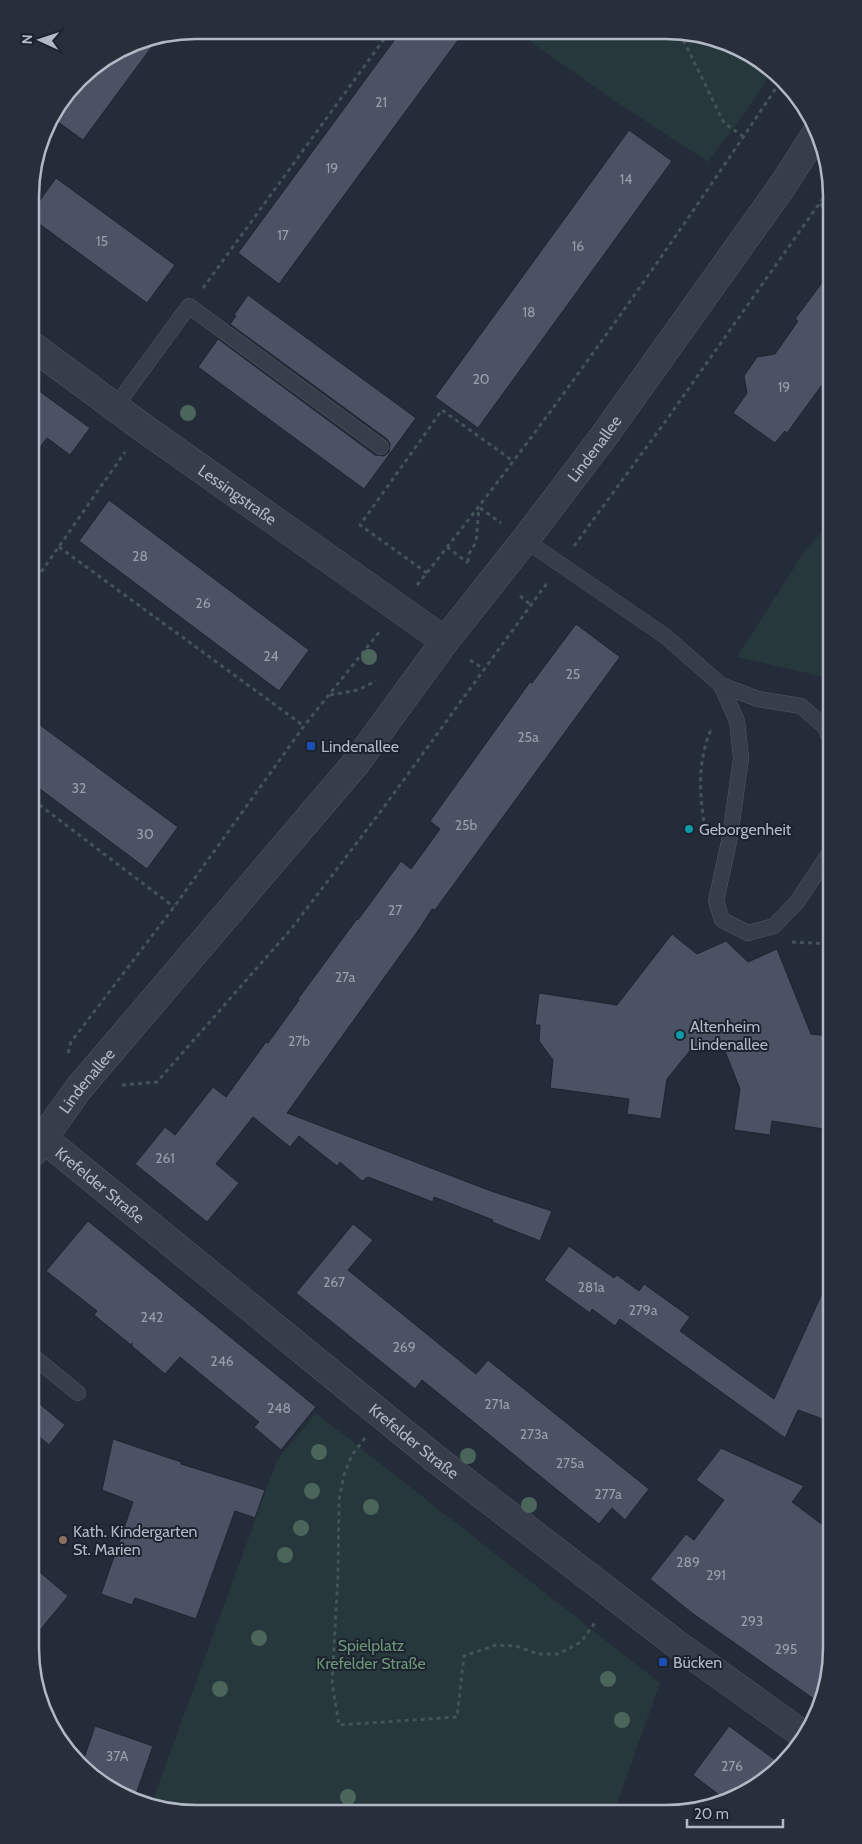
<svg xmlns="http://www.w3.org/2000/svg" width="862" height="1844" font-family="Cabin,sans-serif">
<rect width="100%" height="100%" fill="#242b39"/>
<path fill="#26383b" d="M517,32L698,33L773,70L747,110L708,162L609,97Z
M828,525V678L737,657L804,552Z
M316,1413L660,1683L615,1809L164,1811L151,1805L277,1460Z"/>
<path fill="#4a5263" stroke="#1e2430" d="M401,31L464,32L279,284L238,253Z
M159,37L83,140L51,117L86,71L133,42Z
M629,130L672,161L478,428L435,397Z
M56,178L175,265L147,303L30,217V214Z
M827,276V378L787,433L785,431L775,443L733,413L747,393L744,376L757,357L775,354L798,321L795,319Z
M248,295L416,418L364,489L198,367L218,339L375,455L384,456L389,452L390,444L387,439L230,324L236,316L234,315Z
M31,385L90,428L70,455L47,438L31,459Z
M109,500L309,650L279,691L79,541Z
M576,624L620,657L435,910L432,909L420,928L287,1113L491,1191L552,1211L540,1241L492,1222L493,1220L434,1197L433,1202L368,1177L362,1181L340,1162L337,1166L299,1136L290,1147L253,1117L216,1164L239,1183L207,1222L135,1164L165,1127L175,1135L213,1087L226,1097L266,1042L268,1043L299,1000L298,999L357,919L358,920L401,861L411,869L440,829L430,821L530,682L532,683Z
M32,719L178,827L147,869L32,783Z
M672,934L697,954L726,941L748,962L777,949L811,1034L829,1036L830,1130L772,1121L770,1135L734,1130L740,1089L725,1051L693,1047L667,1079L661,1119L627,1114L629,1099L550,1088L553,1060L539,1041L540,1025H535L539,993L617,1005Z
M88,1221L316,1407L281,1450L254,1427L259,1422L180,1357L165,1374L132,1346V1343L131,1345L94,1315L97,1311L46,1271Z
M353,1224L373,1240L348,1270L476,1374L488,1360L649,1489L625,1520L612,1508L599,1524L422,1380L415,1389L296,1293Z
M569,1246L614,1278L617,1275L639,1291L644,1284L690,1317L680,1331L774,1399L830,1276L831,1422L798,1410L785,1438L620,1319L615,1326L592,1309L590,1313L544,1280Z
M35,1400L65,1425L49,1445L35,1433Z
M113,1439L181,1462V1464L265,1490L255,1518L235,1511L196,1619L135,1598L132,1605L101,1594L133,1502L102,1490Z
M721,1448L804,1486L792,1502L831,1531L832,1659L821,1704L692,1613L650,1579L686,1534L694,1540L724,1500L696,1480Z
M35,1568L68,1596L36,1635L35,1599Z
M95,1726L153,1746L135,1797L86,1773L81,1767Z
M729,1726L782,1765L758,1786L727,1801L693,1775Z"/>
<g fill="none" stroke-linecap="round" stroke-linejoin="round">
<defs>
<path id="service" d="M115,407L189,306L381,447
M525,540L665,636L721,685L758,699L801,706L826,728L828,735
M721,685L737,721L741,758L730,837L716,901L722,920L748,933L774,926L797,902L829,854
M35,1358L78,1393"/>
<g id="minor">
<path id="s1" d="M31,345L142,427L445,641"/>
</g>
<g id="tertiary">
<path id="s2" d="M43,1138L432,1456L675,1643L805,1736"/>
<path id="s3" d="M34,1151L79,1088L356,763L445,641L525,540L604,436L783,185L817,132"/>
</g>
</defs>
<use href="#service" stroke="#525864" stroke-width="16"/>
<use href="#minor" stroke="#525864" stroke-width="29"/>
<use href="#tertiary" stroke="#525864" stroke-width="29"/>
<path stroke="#435357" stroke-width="3" stroke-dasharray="4 4" stroke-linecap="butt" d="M680,33L724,123L744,137
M820,204L826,209
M203,288L390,31
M480,508L501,523
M574,546L670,415L826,194
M59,547L304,726
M447,547L468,563
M468,562L469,554L476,542L479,508
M427,573L360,525L442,410L513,461
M32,585L125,452
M417,585C547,423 667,252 782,79
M520,596L531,605
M470,660L484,669
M330,695L358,690L376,681
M33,800L174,907
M705,829C699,792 697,762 712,727
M792,942L829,944
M68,1053L71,1042L174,907L304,726L380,631
M122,1085L157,1082L292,928L384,807L547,583
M365,1438L352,1455L344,1475L339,1500L338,1575L332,1683L339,1725L457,1717L464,1656L496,1645L516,1646L538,1654H558L581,1642L597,1620"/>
<use href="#service" stroke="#373d49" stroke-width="15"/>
<use href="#minor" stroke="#373d49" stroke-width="28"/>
<use href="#tertiary" stroke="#373d49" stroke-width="28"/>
</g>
<g fill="#4b655b">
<circle cx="188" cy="413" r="8"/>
<circle cx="369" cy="657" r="8"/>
<circle cx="319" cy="1452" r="8"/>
<circle cx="468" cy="1456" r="8"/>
<circle cx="312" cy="1491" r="8"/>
<circle cx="529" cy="1505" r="8"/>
<circle cx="371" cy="1507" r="8"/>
<circle cx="301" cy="1528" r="8"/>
<circle cx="285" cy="1555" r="8"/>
<circle cx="259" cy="1638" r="8"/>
<circle cx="608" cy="1679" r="8"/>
<circle cx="220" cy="1689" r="8"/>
<circle cx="622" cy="1720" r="8"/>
<circle cx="348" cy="1797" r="8"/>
</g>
<g fill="#1a4fb4" stroke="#1c222e" stroke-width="2">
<rect x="306" y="741" width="10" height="10" rx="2.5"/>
<rect x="658" y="1657" width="10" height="10" rx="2.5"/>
</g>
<g fill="#0f9aa8" stroke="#1c222e" stroke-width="2">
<circle cx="689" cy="829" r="5"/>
<circle cx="680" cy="1035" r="5"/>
</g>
<circle fill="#8d6e63" stroke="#1c222e" stroke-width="2" cx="63" cy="1540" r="5"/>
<g text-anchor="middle" stroke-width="4" stroke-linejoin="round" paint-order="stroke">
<g font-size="14" fill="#989eac">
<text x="381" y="107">21</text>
<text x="332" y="173">19</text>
<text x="626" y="184">14</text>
<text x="283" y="240">17</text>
<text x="102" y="246">15</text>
<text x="578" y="251">16</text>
<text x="529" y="317">18</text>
<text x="481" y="384">20</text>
<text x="784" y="392">19</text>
<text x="140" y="561">28</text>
<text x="203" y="608">26</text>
<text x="271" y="661">24</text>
<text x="573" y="679">25</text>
<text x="528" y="742">25a</text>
<text x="79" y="793">32</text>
<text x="466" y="830">25b</text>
<text x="145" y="839">30</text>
<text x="395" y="915">27</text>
<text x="345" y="982">27a</text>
<text x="299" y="1046">27b</text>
<text x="165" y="1163">261</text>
<text x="334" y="1287">267</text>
<text x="591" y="1292">281a</text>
<text x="643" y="1315">279a</text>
<text x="152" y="1322">242</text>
<text x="404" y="1352">269</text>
<text x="222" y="1366">246</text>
<text x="497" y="1409">271a</text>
<text x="279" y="1413">248</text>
<text x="534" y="1439">273a</text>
<text x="570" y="1468">275a</text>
<text x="608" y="1499">277a</text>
<text x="688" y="1567">289</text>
<text x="716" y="1580">291</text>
<text x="752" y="1626">293</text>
<text x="786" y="1654">295</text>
<text x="117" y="1761">37A</text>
<text x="732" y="1771">276</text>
</g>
<g font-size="16" fill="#b2b8c5" stroke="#1c222e">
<text dy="6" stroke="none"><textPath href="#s3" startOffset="899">Lindenallee</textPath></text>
<text dy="6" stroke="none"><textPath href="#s1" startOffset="255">Lessingstraße</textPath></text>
<text dy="6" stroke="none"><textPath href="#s3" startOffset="88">Lindenallee</textPath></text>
<text dy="6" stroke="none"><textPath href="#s2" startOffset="74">Krefelder Straße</textPath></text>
<text dy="6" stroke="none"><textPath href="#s2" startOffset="479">Krefelder Straße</textPath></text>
</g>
<g font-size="16" fill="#b2b8c5" stroke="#1c222e" text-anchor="start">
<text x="321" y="752">Lindenallee</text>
<text x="699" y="835">Geborgenheit</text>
<text x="690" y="1032">Altenheim<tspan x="690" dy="18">Lindenallee</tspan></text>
<text x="73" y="1537">Kath. Kindergarten<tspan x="73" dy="18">St. Marien</tspan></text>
<text x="673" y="1668">Bücken</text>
</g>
<g font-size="16" fill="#6b9577" stroke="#1c222e">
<text x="371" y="1651">Spielplatz<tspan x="371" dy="18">Krefelder Straße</tspan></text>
</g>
</g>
<path d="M0 0H862V1844H0ZM196 39H666A157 157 0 0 1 823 196V1648A157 157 0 0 1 666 1805H196A157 157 0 0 1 39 1648V196A157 157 0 0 1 196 39Z" fill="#282e3a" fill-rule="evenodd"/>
<path fill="none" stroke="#b2b8c5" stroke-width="2.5" d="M196 39H666A157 157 0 0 1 823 196V1648A157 157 0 0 1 666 1805H196A157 157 0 0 1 39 1648V196A157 157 0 0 1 196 39Z"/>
<g transform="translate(40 40) rotate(273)" stroke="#1c222e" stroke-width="4" paint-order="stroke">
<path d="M0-4L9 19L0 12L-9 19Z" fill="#b2b8c5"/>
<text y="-8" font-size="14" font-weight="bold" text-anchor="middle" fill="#b2b8c5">N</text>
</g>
<path d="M687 1819v8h96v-8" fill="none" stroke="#b2b8c5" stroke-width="2.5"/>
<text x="694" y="1819" font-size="15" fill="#b2b8c5" stroke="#1c222e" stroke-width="4" paint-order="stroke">20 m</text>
</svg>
